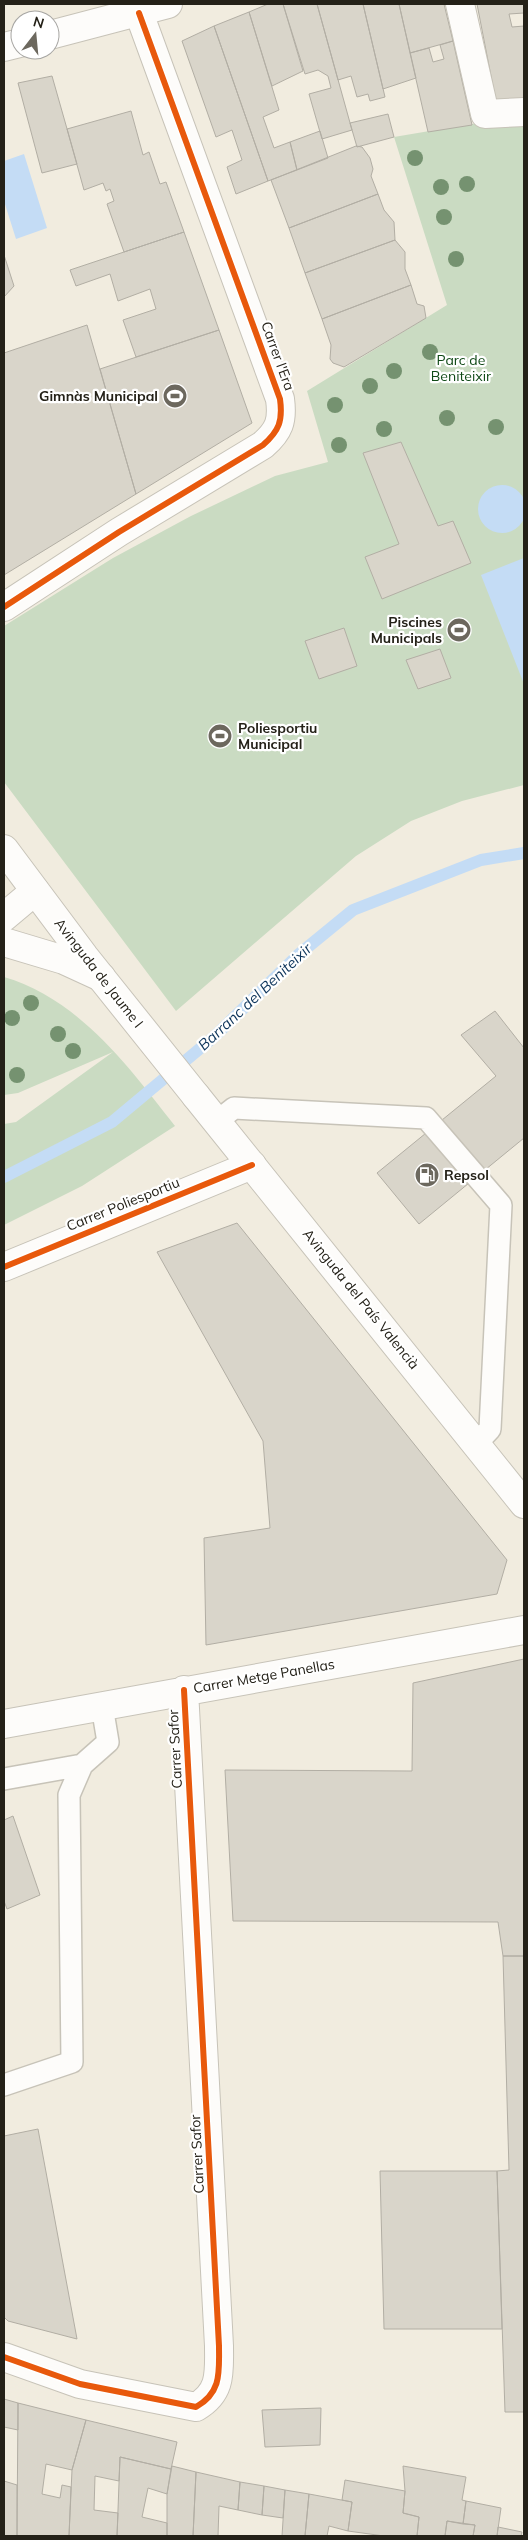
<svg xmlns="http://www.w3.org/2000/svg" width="528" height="2540" font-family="Mulish,sans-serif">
<rect width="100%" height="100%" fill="#f1ecdf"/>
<path fill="#cadbc2" d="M524,122V785L462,801L411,821L356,856L176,1011L4,782V626L113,558L191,516L275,476L328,462L307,391L447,305L394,137L471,124Z
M4,977C79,999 129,1067 175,1126L82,1186L4,1225V1124L16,1122L113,1052L18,1093L4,1095Z"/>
<path fill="#c4dcf5" d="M24,154L47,228L16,239L4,201V161Z
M478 509a24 24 0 1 1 48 0a24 24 0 1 1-48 0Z
M524,558V684L481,575Z"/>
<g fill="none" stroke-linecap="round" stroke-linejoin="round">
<path stroke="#c4dcf5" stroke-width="12" d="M4,1177L112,1122L215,1036L298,955L353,910L481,860L524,853"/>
</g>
<path fill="#d9d5ca" stroke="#b2aea4" d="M268,4H283L303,71L272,86L249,12Z
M283,4H317L352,130L322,139L309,94L331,88L328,76L318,70L305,74Z
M317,4H363L385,97L370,101L368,94L357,97L351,76L338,80Z
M363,4H399L416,78L383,89Z
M399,4H444L453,41L410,53Z
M477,4H524V13L509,14L512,27L524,26V101L496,102Z
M249,12L279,110L263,117L274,148L290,142L297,170L268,181L214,26Z
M214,26L268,181L236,194L227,167L242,160L232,130L216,137L182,41Z
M453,41L472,125L428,132L410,53L429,48L433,62L444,59L440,45Z
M52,76L77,164L42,173L18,83Z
M131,111L143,155L149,152L160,184L166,182L184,232L124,252L107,204L114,201L110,189L106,191L103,183L84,190L67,129Z
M388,114L394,137L357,147L350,123Z
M320,131L328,158L297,170L290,142Z
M356,146L362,147L370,158L373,169L371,176L378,194L289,228L271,180Z
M378,194L384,210L394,222L395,240L305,273L289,228Z
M184,232L219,330L136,357L123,320L156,309L150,289L118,301L110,274L76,286L70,270Z
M395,240L405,252V269L411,285L322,319L305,273Z
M4,255L14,286L4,297Z
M411,285L417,304L424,306L426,318L344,367L333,363L330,359L331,345L322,319Z
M87,325L136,494L4,575V353Z
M219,330L252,423L136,494L100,369Z
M401,442L438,526L453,521L471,563L382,599L365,557L399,544L363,453Z
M344,628L357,666L319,679L305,641Z
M440,649L451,678L418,689L406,660Z
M495,1011L524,1048V1138L419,1224L377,1173L496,1076L461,1035Z
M237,1223L507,1560L497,1594L206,1645L204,1538L270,1528L263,1441L157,1252Z
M524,1659V1956H503L498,1922L233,1921L225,1770L412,1771L413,1683Z
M13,1816L40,1895L7,1909L4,1901V1820Z
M503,1956H524V2412H505L497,2171L509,2170Z
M38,2129L77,2339L8,2321L4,2317V2136Z
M380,2171H497L502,2329H384Z
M4,2399L18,2403V2430L4,2427Z
M18,2403L86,2420L72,2470L46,2464L42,2494L60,2498L62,2485L71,2487L69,2536H17Z
M321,2408L320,2445L265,2447L262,2410Z
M86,2420L177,2442L171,2469L120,2457L119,2481L95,2476L94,2510L118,2513L117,2536H69L72,2470Z
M120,2457L171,2469L167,2494L148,2488L142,2517L167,2523V2536H117Z
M172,2466L196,2472L193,2536H167V2494Z
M403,2466L466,2477L462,2500L466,2501L463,2524L447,2521L445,2536H417L419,2517L403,2513L405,2491Z
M196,2472L240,2482L238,2510L219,2506L218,2536H193Z
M345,2480L405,2491L403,2513L419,2517L417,2536H384L348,2531L352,2502L342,2500Z
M4,2481L17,2485V2536H4Z
M240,2482L264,2486L262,2515L238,2510Z
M264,2486L285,2490L283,2518L262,2515Z
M285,2490L309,2494L305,2536H282Z
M309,2494L352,2502L348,2531L329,2526L327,2536H305Z
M466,2501L501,2508L497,2536H473L475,2525L463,2524Z
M447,2521L475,2525L473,2536H445Z
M498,2527L522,2532L521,2536H497Z"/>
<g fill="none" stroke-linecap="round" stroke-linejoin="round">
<defs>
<path id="service" d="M216,1122L234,1108L426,1118L501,1205L490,1429L476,1444
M4,1779L82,1765
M4,2085L72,2062L69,1795L82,1765L108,1742L102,1706"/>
<path id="minor" d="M460,4L485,114L524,112
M50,35L168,4
M4,47L20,43
M4,607L119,532L263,445C279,431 283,421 280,399L139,13
M4,917L35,891
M4,942L64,960L101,977
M4,1267L252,1165
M4,1724L524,1630
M4,2357L80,2384L196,2407C222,2392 219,2372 219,2346L184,1690"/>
<path id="secondary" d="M196,1096L524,1504"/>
<path id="trunk" d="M4,849L84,956L196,1096"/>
</defs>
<use href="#service" stroke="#c7c3b8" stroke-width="24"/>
<use href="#minor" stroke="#c7c3b8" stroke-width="30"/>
<use href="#secondary" stroke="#c7c3b8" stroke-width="30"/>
<use href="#trunk" stroke="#c7c3b8" stroke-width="30"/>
<use href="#service" stroke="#fdfcfa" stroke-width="21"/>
<use href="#minor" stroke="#fdfcfa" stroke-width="28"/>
<use href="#secondary" stroke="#fdfcfa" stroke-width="28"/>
<use href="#trunk" stroke="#fdfcfa" stroke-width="28"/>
<defs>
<path id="cycleway" d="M4,607L119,532L263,445C279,431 283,421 280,399L139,13
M4,1267L252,1165
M4,2357L80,2384L196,2407C222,2392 219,2372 219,2346L184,1690"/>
</defs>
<use href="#cycleway" stroke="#fff" stroke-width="9"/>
<use href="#cycleway" stroke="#e8590c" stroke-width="6"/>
</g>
<g fill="#759270">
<circle cx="415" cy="158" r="8"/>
<circle cx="467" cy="184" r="8"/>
<circle cx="441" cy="187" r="8"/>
<circle cx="444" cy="217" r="8"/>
<circle cx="456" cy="259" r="8"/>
<circle cx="430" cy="352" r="8"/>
<circle cx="394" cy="371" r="8"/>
<circle cx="370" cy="386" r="8"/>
<circle cx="335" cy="405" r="8"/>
<circle cx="447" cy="418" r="8"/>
<circle cx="496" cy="427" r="8"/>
<circle cx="384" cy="429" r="8"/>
<circle cx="339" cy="445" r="8"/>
<circle cx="31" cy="1003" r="8"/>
<circle cx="12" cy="1018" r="8"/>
<circle cx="58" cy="1034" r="8"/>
<circle cx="73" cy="1051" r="8"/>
<circle cx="17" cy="1075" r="8"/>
</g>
<defs>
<symbol id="stadium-disc" viewBox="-11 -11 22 22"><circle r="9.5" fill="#6c685e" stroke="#fff"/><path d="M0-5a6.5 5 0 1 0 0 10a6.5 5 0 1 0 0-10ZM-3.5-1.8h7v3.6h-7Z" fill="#fff"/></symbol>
<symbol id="fuel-disc" viewBox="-11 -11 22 22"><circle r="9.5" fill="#6c685e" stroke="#fff"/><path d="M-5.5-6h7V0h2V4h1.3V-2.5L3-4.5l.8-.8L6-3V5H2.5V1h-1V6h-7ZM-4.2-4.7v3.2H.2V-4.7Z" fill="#fff"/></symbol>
</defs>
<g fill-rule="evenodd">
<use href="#stadium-disc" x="161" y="382" width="28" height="28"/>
<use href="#stadium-disc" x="445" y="616" width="28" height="28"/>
<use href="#stadium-disc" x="206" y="722" width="28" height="28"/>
<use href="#fuel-disc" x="413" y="1161" width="28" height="28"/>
</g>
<g text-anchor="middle" stroke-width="4.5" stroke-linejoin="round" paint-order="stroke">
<g font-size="14" fill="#242118" stroke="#fff">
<text transform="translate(278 356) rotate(70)" y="5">Carrer l'Era</text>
<text transform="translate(99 973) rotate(52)" y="5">Avinguda de Jaume I</text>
<text transform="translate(123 1204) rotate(-22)" y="5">Carrer Poliesportiu</text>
<text transform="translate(361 1299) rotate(51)" y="5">Avinguda del País Valencià</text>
<text transform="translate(264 1676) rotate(-10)" y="5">Carrer Metge Panellas</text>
<text transform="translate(175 1749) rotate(-93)" y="5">Carrer Safor</text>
<text transform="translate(197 2154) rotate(-93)" y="5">Carrer Safor</text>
</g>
<g font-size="14" fill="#0f4916" stroke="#fff">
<text x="461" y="365">Parc de<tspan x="461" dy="16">Beniteixir</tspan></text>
</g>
<g font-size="14" font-weight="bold" fill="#242118" stroke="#fff" text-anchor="end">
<text x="158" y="401">Gimnàs Municipal</text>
<text x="442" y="627">Piscines<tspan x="442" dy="16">Municipals</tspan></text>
<text x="238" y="733" text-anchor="start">Poliesportiu<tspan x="238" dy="16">Municipal</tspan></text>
<text x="444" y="1180" text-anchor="start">Repsol</text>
</g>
<g font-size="15" font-style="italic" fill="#0d345a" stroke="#fff">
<text transform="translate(255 997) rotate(-43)" y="5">Barranc del Beniteixir</text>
</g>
</g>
<rect width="528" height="2540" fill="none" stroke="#242118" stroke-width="10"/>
<g transform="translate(35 35) rotate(16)"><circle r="24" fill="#ffffff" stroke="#a7a6a3"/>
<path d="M0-4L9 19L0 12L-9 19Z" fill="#6c685e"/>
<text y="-8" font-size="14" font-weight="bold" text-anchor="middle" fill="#242118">N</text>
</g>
</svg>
